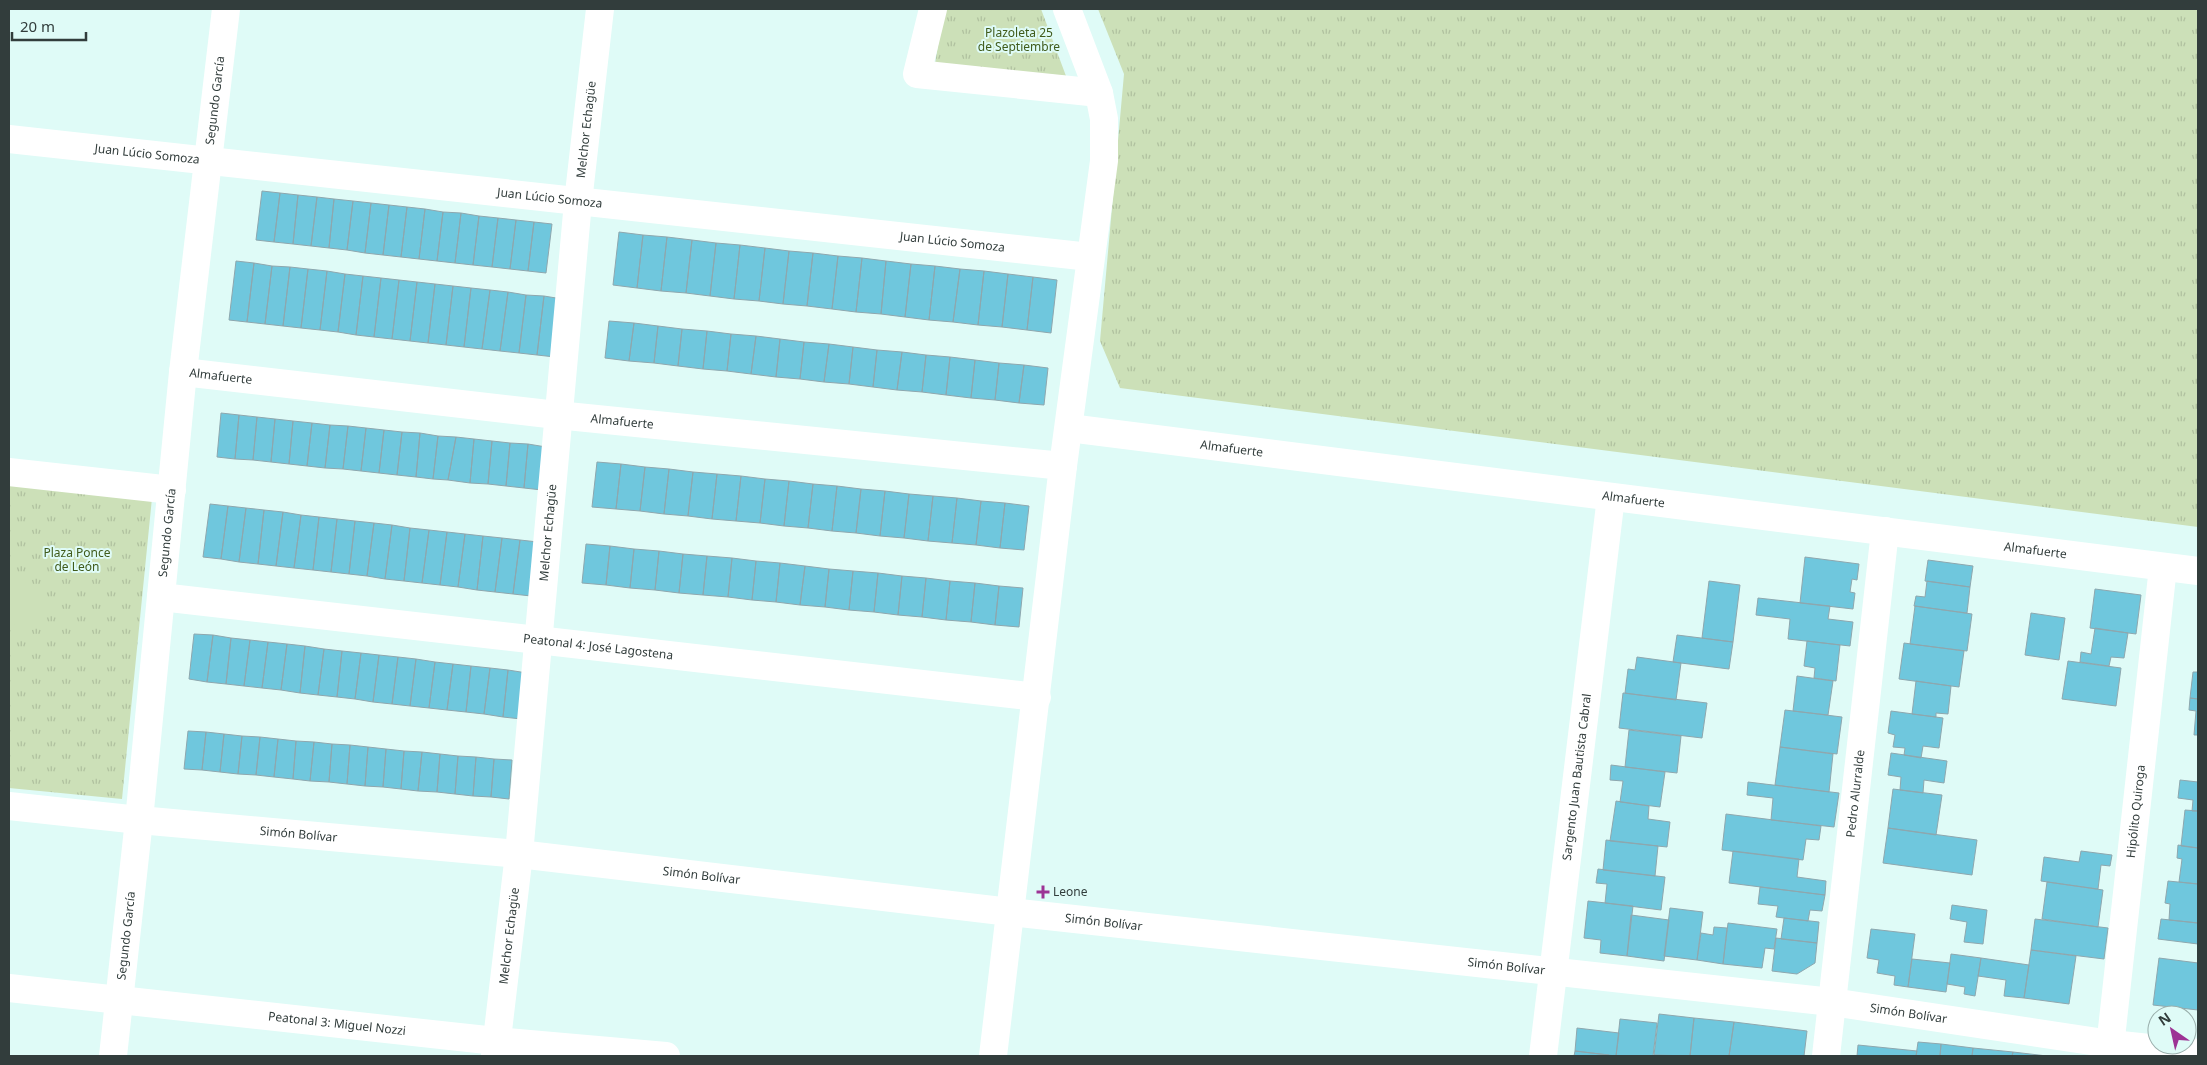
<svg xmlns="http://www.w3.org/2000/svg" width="2207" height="1065" font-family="'Noto Sans',sans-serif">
<defs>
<pattern id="grass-tufts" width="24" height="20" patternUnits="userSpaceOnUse" patternTransform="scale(1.25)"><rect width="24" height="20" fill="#cce0b8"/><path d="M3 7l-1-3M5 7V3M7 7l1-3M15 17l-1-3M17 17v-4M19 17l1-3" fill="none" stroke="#b0c19f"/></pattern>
</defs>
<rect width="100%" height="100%" fill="#dffbf7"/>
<path fill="url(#grass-tufts)" d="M944,9H1041L1066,76L935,64Z
M1098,9H2198V527L1120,388L1100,341L1124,74Z
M9,485L152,498L122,799L9,788Z"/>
<path fill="#cce0b8" d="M15,571L46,605L19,630L9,618V576Z"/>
<path fill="#6fc7dd" stroke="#8ea7ae" d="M262,191L280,193L274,242L256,240Z
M280,193L298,195L293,244L274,242Z
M298,195L317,197L311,246L293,244Z
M317,197L334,199L329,248L311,246Z
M334,199L353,201L347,250L329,248Z
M353,201L371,203L365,253L347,250Z
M371,203L389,205L383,255L365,253Z
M389,205L407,207L401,257L383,255Z
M407,207L425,209L419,259L401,257Z
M425,209L443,212L437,261L419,259Z
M443,212L461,213L455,263L437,261Z
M461,213L479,216L473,265L455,263Z
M479,216L498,218L492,267L473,265Z
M498,218L516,220L510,269L492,267Z
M516,220L534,222L528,271L510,269Z
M534,222L552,224L546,273L528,271Z
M619,232L643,235L637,288L613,285Z
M643,235L667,237L661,291L637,288Z
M667,237L692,240L686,293L661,291Z
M692,240L716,243L710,296L686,293Z
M716,243L740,245L734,299L710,296Z
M740,245L765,248L759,301L734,299Z
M765,248L789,251L783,304L759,301Z
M789,251L813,253L807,306L783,304Z
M813,253L838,256L832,309L807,306Z
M838,256L862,258L856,312L832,309Z
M862,258L886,261L881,314L856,312Z
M236,261L254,263L247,322L229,320Z
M886,261L911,264L905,317L881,314Z
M254,263L272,266L265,324L247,322Z
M911,264L935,266L929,320L905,317Z
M272,266L290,267L283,326L265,324Z
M935,266L960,269L953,322L929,320Z
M290,267L308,269L301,328L283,326Z
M308,269L327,271L320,330L301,328Z
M960,269L984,271L978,325L953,322Z
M327,271L345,274L338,332L320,330Z
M984,271L1008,274L1002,327L978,325Z
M345,274L363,276L356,335L338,332Z
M1008,274L1033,277L1027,330L1002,327Z
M363,276L381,278L374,337L356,335Z
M1033,277L1057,280L1051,333L1027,330Z
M381,278L399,280L392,339L374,337Z
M399,280L417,282L410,341L392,339Z
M417,282L435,284L428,343L410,341Z
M435,284L453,286L446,345L428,343Z
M453,286L471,288L464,347L446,345Z
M471,288L490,290L482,349L464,347Z
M490,290L508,292L500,351L482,349Z
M508,292L526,295L519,353L500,351Z
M526,295L544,296L537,355L519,353Z
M544,296L562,299L555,357L537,355Z
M609,321L634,323L629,361L605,358Z
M634,323L658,326L654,363L629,361Z
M658,326L682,329L678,366L654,363Z
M682,329L707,331L703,369L678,366Z
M707,331L731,334L727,371L703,369Z
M731,334L756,336L751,374L727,371Z
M756,336L780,339L776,377L751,374Z
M780,339L804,342L800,379L776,377Z
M804,342L829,344L824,382L800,379Z
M829,344L853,347L849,384L824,382Z
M853,347L877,350L873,387L849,384Z
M877,350L902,352L897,390L873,387Z
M902,352L926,355L922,392L897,390Z
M926,355L950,357L946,395L922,392Z
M950,357L975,360L971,398L946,395Z
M975,360L999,363L995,400L971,398Z
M999,363L1024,365L1019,403L995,400Z
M1024,365L1048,368L1044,405L1019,403Z
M221,413L239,415L235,459L217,457Z
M239,415L257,417L253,460L235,459Z
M257,417L275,419L271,462L253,460Z
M275,419L293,421L289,464L271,462Z
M293,421L312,423L307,466L289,464Z
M312,423L330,425L325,468L307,466Z
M330,425L348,426L343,469L325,468Z
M348,426L366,428L361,471L343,469Z
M366,428L384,430L379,473L361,471Z
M384,430L402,432L397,475L379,473Z
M402,432L420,433L416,477L397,475Z
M420,433L438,436L433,479L416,477Z
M438,436L456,437L448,480L433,479Z
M456,437L474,439L470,483L448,480Z
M474,439L492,441L488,484L470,483Z
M492,441L510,443L506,486L488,484Z
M510,443L528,444L524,488L506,486Z
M528,444L546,447L542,490L524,488Z
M597,462L621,464L616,509L592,507Z
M621,464L645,467L640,511L616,509Z
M645,467L669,469L664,514L640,511Z
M669,469L693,472L688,516L664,514Z
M693,472L717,474L712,519L688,516Z
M717,474L741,476L736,521L712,519Z
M741,476L765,479L760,523L736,521Z
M765,479L789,481L784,526L760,523Z
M789,481L813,484L808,528L784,526Z
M813,484L837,486L832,531L808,528Z
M837,486L861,489L856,533L832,531Z
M861,489L885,491L880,536L856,533Z
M885,491L909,494L904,538L880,536Z
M909,494L933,496L928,541L904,538Z
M933,496L957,498L952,543L928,541Z
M957,498L981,501L976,545L952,543Z
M981,501L1005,503L1000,548L976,545Z
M1005,503L1029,506L1024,550L1000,548Z
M210,504L228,506L221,559L203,557Z
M228,506L246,508L239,562L221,559Z
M246,508L264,510L258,564L239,562Z
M264,510L283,512L276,566L258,564Z
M283,512L301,515L294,568L276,566Z
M301,515L319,517L313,570L294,568Z
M319,517L337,519L331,572L313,570Z
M337,519L355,521L349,574L331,572Z
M355,521L374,523L367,576L349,574Z
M374,523L392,525L385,579L367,576Z
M392,525L410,528L404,581L385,579Z
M410,528L429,530L422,583L404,581Z
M429,530L447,532L440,585L422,583Z
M447,532L465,534L458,587L440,585Z
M465,534L483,536L477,590L458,587Z
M483,536L502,538L495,592L477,590Z
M502,538L520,540L513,594L495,592Z
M520,540L538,542L531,596L513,594Z
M586,544L610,546L606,585L582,583Z
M610,546L634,549L630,588L606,585Z
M634,549L659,551L655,590L630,588Z
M659,551L683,554L679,593L655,590Z
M683,554L707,556L703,595L679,593Z
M707,556L732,558L728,597L703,595Z
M1805,557L1859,564L1857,580L1852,579L1850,592L1855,593L1853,609L1800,603Z
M732,558L756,561L752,600L728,597Z
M1928,560L1973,566L1970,587L1925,581Z
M756,561L780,563L776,602L752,600Z
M780,563L805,566L800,605L776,602Z
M805,566L829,569L825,607L800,605Z
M829,569L853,571L849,610L825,607Z
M853,571L878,573L874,612L849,610Z
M878,573L902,576L898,615L874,612Z
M902,576L926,578L922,617L898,615Z
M926,578L950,581L946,620L922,617Z
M950,581L975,583L971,622L946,620Z
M1709,581L1740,585L1733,642L1702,638Z
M1927,581L1970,587L1967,613L1914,606L1916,596L1925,597Z
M975,583L999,586L995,625L971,622Z
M999,586L1023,588L1019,627L995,625Z
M2095,589L2141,595L2136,634L2090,628Z
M1758,598L1830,606L1828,619L1853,622L1850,646L1788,639L1790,619L1756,615Z
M1915,606L1972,614L1967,651L1910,644Z
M2031,613L2065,618L2059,660L2025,655Z
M2095,628L2128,633L2124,658L2111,657L2109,666L2080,662L2081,652L2091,654Z
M194,634L213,635L207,682L189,679Z
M213,635L231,638L226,684L207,682Z
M1677,635L1733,642L1729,669L1673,662Z
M231,638L250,640L244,686L226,684Z
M250,640L268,642L262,688L244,686Z
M1807,641L1840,645L1836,681L1814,678L1815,668L1804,666Z
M268,642L287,644L281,690L262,688Z
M1904,643L1964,651L1959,687L1899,679Z
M287,644L305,646L300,693L281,690Z
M305,646L324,649L318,695L300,693Z
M324,649L342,651L337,697L318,695Z
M342,651L361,653L355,699L337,697Z
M361,653L379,655L373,702L355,699Z
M379,655L398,657L392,704L373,702Z
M398,657L416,659L410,706L392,704Z
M1637,657L1681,663L1676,700L1625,693L1628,669L1635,670Z
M416,659L435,662L429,708L410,706Z
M2068,661L2121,668L2116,706L2062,699Z
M435,662L453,664L447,710L429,708Z
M453,664L471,666L466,712L447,710Z
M471,666L490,668L484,714L466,712Z
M490,668L508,670L503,717L484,714Z
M508,670L527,673L521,719L503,717Z
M2193,672H2198V699L2190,698Z
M1797,676L1833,681L1828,715L1793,711Z
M1916,681L1951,686L1948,714L1936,713V717L1912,714Z
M1623,693L1707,703L1702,738L1619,728Z
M2190,698L2198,699V735H2194L2196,711L2189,710Z
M1785,710L1842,717L1837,754L1780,747Z
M1891,711L1943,718L1939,748L1923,746L1921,758L1904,755L1905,748L1893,747L1895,735L1888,733Z
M1629,730L1681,736L1677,773L1625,767Z
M188,731L206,732L202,770L184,769Z
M206,732L224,734L220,772L202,770Z
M224,734L242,736L238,774L220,772Z
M242,736L260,737L256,775L238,774Z
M260,737L278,739L274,777L256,775Z
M278,739L296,741L293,779L274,777Z
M296,741L314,742L310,781L293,779Z
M314,742L332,744L329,782L310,781Z
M332,744L350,745L347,784L329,782Z
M350,745L368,747L365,786L347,784Z
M368,747L386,749L383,787L365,786Z
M1780,747L1833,754L1829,792L1775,785Z
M386,749L404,751L401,789L383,787Z
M404,751L422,752L418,791L401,789Z
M422,752L440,754L437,792L418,791Z
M1891,753L1947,761L1944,783L1924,780L1923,793L1900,790L1901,777L1888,775Z
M440,754L458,756L455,794L437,792Z
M458,756L476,757L473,796L455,794Z
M476,757L494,759L491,797L473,796Z
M494,759L512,760L509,799L491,797Z
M1611,765L1665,772L1660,807L1620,802L1623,781L1610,780Z
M2180,780L2198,782V811H2192L2193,800L2178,798Z
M1748,782L1839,793L1834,827L1771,820L1773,798L1747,795Z
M1893,789L1942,795L1936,835L1888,828Z
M1616,801L1649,806L1648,819L1670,822L1667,847L1610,841Z
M2185,810L2198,811V848L2181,846Z
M1726,814L1821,826L1819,840L1806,839L1803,860L1722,850Z
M1888,828L1977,840L1972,875L1883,863Z
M1606,840L1658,846L1655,876L1603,870Z
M2178,845L2198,848V884L2179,882L2182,859L2177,858Z
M1733,851L1799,859L1797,877L1826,881L1825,895L1729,883Z
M2081,851L2112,855L2110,866L2101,865L2098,889L2041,881L2044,857L2079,862Z
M1598,869L1665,877L1661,910L1605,903L1607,884L1596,883Z
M2168,881L2198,884V923L2169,920L2170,904L2165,903Z
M2047,882L2103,890L2098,927L2042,919Z
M1760,887L1825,895L1822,911L1810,910L1808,921L1776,917L1778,906L1758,904Z
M1588,901L1633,906L1627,956L1600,953L1601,940L1584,938Z
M1952,905L1987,910L1983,944L1964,942L1967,922L1950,919Z
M1670,908L1703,912L1697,960L1664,956Z
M1631,915L1669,920L1664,961L1627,956Z
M1784,918L1819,922L1817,943L1781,939Z
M2035,919L2108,928L2104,959L2031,950Z
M2161,919L2198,923V944L2158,939Z
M1728,923L1777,929L1774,949L1765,948L1762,968L1723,964Z
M1714,927L1727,928L1723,964L1697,960L1701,933L1713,935Z
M1871,929L1915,934L1908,987L1894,985L1895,976L1877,973L1879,960L1867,958Z
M1776,938L1817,943L1815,963L1797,974L1772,971Z
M2031,950L2076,956L2069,1004L2024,998Z
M1951,954L1981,958L1975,996L1964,994L1965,987L1947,984Z
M1981,958L2029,965L2024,998L2004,996L2006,980L1978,976Z
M2159,958L2198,963V1010L2153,1005Z
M1912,959L1950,963L1946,992L1908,987Z
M1659,1014L1694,1018L1690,1056L1654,1055Z
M1694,1018L1734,1022L1729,1056H1690Z
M1620,1019L1657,1023L1653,1056H1616Z
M1734,1022L1807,1031L1804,1056H1729Z
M1577,1028L1619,1033L1616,1056L1575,1051Z
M1918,1042L1941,1044L1940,1056H1916Z
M1941,1044L1973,1048L1972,1056H1940Z
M1858,1045L1917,1051L1916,1056H1857Z
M1973,1048L2013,1052L2012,1056H1972Z
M1575,1051L1609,1055V1056H1574Z
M2013,1052L2047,1056H2012Z"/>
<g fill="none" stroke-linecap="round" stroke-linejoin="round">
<g stroke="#fff" stroke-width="28">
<path d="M933,9L917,74L1099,93"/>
<path id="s1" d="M9,139L1090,257"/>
<path id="s2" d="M183,372L557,415L1063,466"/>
<path id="s3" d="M1069,428L2198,571"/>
<path d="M9,472L172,490"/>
<path id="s4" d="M161,597L1037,697"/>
<path id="s5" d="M9,806L139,820L519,854L1010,912L1832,1002L2111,1044L2198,1053"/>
<path id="s6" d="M9,988L496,1041L666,1056"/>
<path id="s7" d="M113,1056L139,820L183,372L226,9"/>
<path id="s8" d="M495,1056L519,854L578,202L600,9"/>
<path id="s9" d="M1543,1056L1611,497"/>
<path id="s10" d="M1826,1056L1885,531"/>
<path id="s11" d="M2109,1056L2163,567"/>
</g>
<path stroke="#fff" stroke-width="28" d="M993,1056L1063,466L1104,161V119L1099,93L1067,9"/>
</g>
<path fill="#9c3395" stroke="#dffbf7" stroke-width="2" d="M1040.5 884.5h5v5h5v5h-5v5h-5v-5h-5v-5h5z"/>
<g text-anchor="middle" stroke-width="4" stroke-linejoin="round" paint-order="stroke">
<g font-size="12" fill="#405b1b" stroke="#dffbf7">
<text x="1019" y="37">Plazoleta 25<tspan x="1019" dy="14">de Septiembre</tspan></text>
<text x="77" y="557">Plaza Ponce<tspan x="77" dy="14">de León</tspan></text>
</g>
<g font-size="12" fill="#323d3c" stroke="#dffbf7">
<text dy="4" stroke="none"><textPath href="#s7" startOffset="961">Segundo García</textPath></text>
<text dy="4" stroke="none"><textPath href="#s8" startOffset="931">Melchor Echagüe</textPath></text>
<text dy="4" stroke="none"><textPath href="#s1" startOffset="139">Juan Lúcio Somoza</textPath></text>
<text dy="4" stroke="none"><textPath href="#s1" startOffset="544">Juan Lúcio Somoza</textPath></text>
<text dy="4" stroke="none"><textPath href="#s1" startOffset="949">Juan Lúcio Somoza</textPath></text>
<text dy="4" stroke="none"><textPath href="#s2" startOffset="38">Almafuerte</textPath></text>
<text dy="4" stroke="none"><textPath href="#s2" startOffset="442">Almafuerte</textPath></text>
<text dy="4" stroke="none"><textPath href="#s3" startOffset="164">Almafuerte</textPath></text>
<text dy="4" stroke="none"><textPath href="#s3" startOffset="569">Almafuerte</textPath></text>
<text dy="4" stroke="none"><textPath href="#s7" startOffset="526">Segundo García</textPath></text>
<text dy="4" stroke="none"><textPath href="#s8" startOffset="526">Melchor Echagüe</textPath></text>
<text dy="4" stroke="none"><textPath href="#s3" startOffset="974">Almafuerte</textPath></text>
<text dy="4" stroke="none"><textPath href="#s4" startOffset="440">Peatonal 4: José Lagostena</textPath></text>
<text dy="4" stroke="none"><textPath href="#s9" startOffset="281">Sargento Juan Bautista Cabral</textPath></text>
<text dy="4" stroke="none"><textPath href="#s10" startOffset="264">Pedro Alurralde</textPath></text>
<text dy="4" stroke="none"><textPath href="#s11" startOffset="246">Hipólito Quiroga</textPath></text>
<text dy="4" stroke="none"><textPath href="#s5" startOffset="291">Simón Bolívar</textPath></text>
<text dy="4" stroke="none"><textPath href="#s5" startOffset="696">Simón Bolívar</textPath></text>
<text dy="4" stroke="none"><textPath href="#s5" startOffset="1101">Simón Bolívar</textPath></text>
<text dy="4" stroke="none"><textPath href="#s7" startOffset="121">Segundo García</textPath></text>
<text dy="4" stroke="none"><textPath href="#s8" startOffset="121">Melchor Echagüe</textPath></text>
<text dy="4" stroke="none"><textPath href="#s5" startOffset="1506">Simón Bolívar</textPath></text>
<text dy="4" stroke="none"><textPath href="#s5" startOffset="1911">Simón Bolívar</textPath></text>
<text dy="4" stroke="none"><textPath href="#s6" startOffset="330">Peatonal 3: Miguel Nozzi</textPath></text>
</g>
<g font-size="12" fill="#323d3c" stroke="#dffbf7" text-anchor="start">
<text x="1053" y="896">Leone</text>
</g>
</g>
<rect width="2207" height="1065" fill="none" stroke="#323d3c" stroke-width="20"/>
<g transform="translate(2172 1030) rotate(326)"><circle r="24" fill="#dffbf7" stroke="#9aafac"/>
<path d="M0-4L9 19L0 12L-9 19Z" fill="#9c3395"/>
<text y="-8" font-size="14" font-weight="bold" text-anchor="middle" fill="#323d3c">N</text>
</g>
<path d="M12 32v8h74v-8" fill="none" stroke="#323d3c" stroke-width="2.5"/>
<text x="20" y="32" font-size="15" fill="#323d3c" stroke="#dffbf7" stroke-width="4" paint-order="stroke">20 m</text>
</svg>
